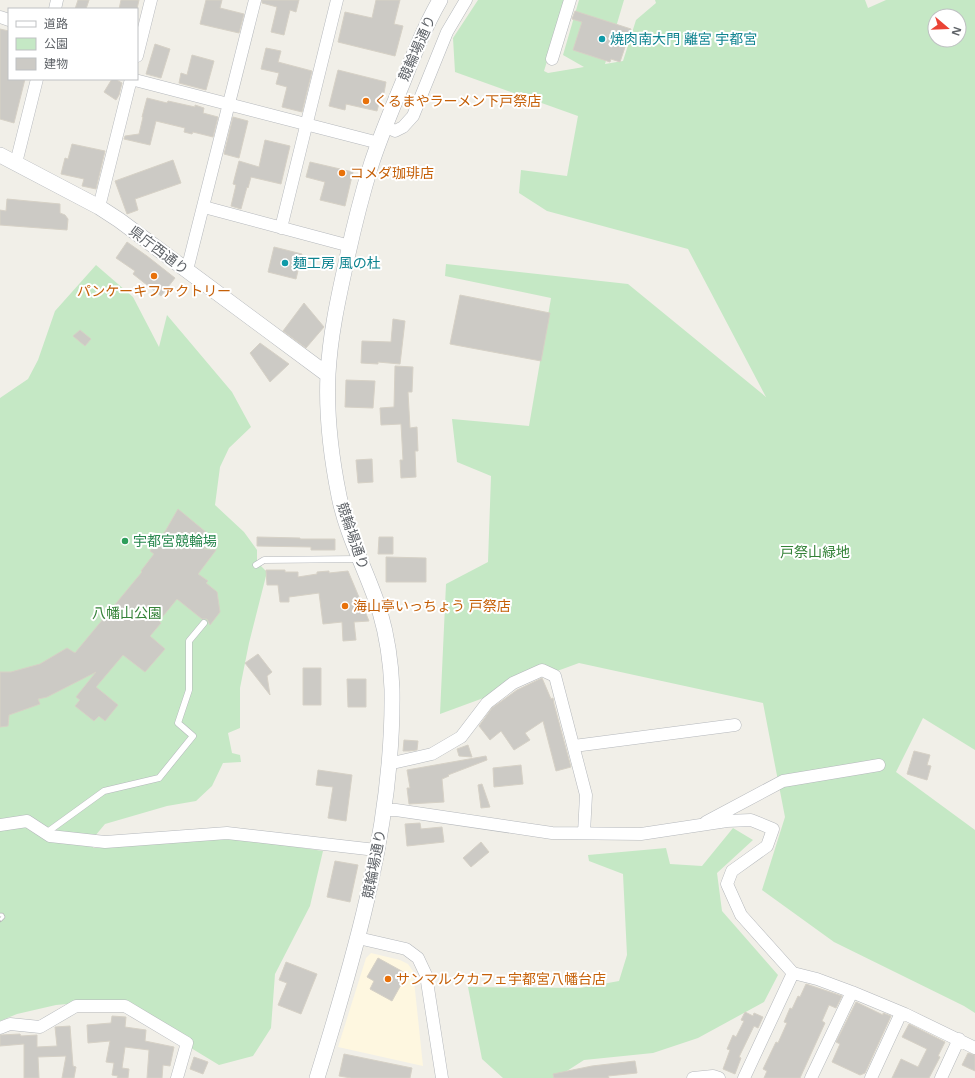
<svg xmlns="http://www.w3.org/2000/svg" width="975" height="1078" font-family="'Open Sans','Noto Sans JP',sans-serif">
<rect width="100%" height="100%" fill="#f1efe8"/>
<path fill="#fef7e0" d="M371,953L400,960L408,964L413,971L423,1066L338,1047L366,958Z"/>
<path fill="#c5e8c5" fill-rule="evenodd" d="M478,0H566L544,71L548,73L584,67L563,55L579,0H624L605,64L623,61L636,20L656,3L655,0H865L868,8L886,0H975V750L923,718L896,772L975,830V1013L964,1006L834,942L762,890L785,817L763,703L579,663L440,714L446,584L488,562L491,476L457,462L452,419L529,426L551,298L445,276L446,264L628,284L766,397L688,249L547,211L519,193L521,170L567,176L578,116L455,72L453,38ZM935,16H959V40H935Z
M96,265L133,297L159,347L167,315L232,392L251,427L229,448L220,467L215,505L244,532L257,550V562L267,572L249,643L240,688V728L228,733L232,753L240,755L241,762L223,763L212,786L196,801L167,806L105,824L95,836L93,848L224,836L323,851L310,906L275,974L271,1028L253,1056L219,1065L112,1000L56,1005L17,1014L0,1021V398L28,379L38,360L55,311Z
M733,828L753,840L717,873L722,911L778,975L764,1002L698,1038L653,1053L584,1060L556,1078H503L482,1059L468,987L580,988L619,981L627,955L623,874L589,861L588,855L666,848L670,864L702,866Z"/>
<path fill="#cccac5" stroke="#d6d1c6" d="M78,0H89L86,9H75Z
M121,0H139L137,9H119Z
M206,0H222L220,8L244,14L239,33L200,24Z
M262,0H299L296,12L290,10L284,35L271,32L277,7L262,3Z
M376,0H400L394,24L403,26L395,56L338,42L345,12L372,18Z
M575,11L631,29L620,62L611,59L610,62L573,50L582,22L572,19Z
M0,29L9,31V79H25L14,123L0,119Z
M155,44L170,49L161,78L146,74Z
M266,48L281,51L278,62L312,71L302,112L282,107L287,87L276,84L279,73L261,69Z
M192,55L214,61L206,90L179,83L181,73L187,75Z
M338,70L386,82L384,93L382,92L377,111L346,104L345,110L329,106Z
M112,79H115L122,83L119,95L116,100L104,92Z
M147,98L167,103L168,101L195,107V105L204,108L203,113L218,117L213,137L193,132L192,134L184,132L185,128L156,121L150,145L124,139L125,136L139,134L143,117H142Z
M233,117L248,121L239,158L224,154Z
M265,140L290,146L281,184L251,177L248,188L247,187L241,209L231,206L236,185L233,184L239,161L259,167Z
M72,144L105,151L96,189L82,186L84,179L61,174L65,158L68,159Z
M173,160L181,183L135,199L138,210L127,214L115,181Z
M310,162L353,172L345,206L320,200L325,182L306,177Z
M7,199L60,204V213L65,215L68,219L67,230L0,225V210L6,211Z
M127,242L147,256L175,278L161,296L133,274L135,271L116,258Z
M274,247L302,254L296,279L268,272Z
M460,295L550,313L541,361L450,344Z
M304,303L324,327L306,348L283,331Z
M393,319L405,321L400,364L378,362V364L361,363L362,341L391,342Z
M80,330L91,339L85,346L73,336Z
M260,343L289,364L270,382L250,353Z
M395,366L413,367L412,392H408L410,428L417,427L418,451H415L416,477L401,478L400,460H403L401,424L381,425L380,408L394,407Z
M346,380L375,381L373,408L345,407Z
M372,459L373,482L358,483L356,460Z
M178,509L213,538L204,549L216,550L198,574L208,581L206,583L217,592L220,612L210,625L207,619H202L177,599L159,621L161,623L150,636L165,649L145,672L123,655L96,687L118,705L105,721L99,716L94,721L75,706L80,700L76,697L96,672L47,697L38,699L40,704L9,715L8,726L0,727V672H11L40,664L67,648L75,653L142,572L141,571L154,554L150,551L166,530Z
M257,537L300,538V539H335V550H311V547L257,546Z
M379,537H393V554H378Z
M386,557L426,558V582H386Z
M266,570H285V572H298V577L317,574V572L329,571V573L348,571L369,621L354,622L356,640L343,641L342,622L323,624L319,593L289,597V602H280L278,585H267Z
M258,654L272,672L267,676L270,695L245,663Z
M303,668H321V705H303Z
M542,678L551,699L553,698L554,704L571,767L556,771L543,721L525,733L530,740L514,750L501,731L490,740L479,726L492,708L517,690Z
M347,679H366V707H348Z
M404,740L418,741L417,750L409,751H403Z
M468,745L472,757L459,756L457,749Z
M914,751L930,755L927,765L931,766L927,780L907,774Z
M486,756L487,760L448,775L449,776L442,779L444,802L409,804L407,788H410L407,770Z
M521,765L523,784L494,787L493,768Z
M318,770L352,775L346,821L328,818L333,787L316,785Z
M482,784L490,807L481,808L478,785Z
M420,823L421,829L442,827L444,842L407,846L405,824Z
M481,842L489,852L471,867L463,858Z
M335,861L358,865L350,902L327,897Z
M378,958L407,974L392,1001L370,989L374,981L367,977Z
M286,962L317,974L301,1014L278,1005L287,983L279,980Z
M806,984L842,996L836,1008L829,1005L822,1021L825,1023L800,1078H764L767,1071L763,1069L776,1042L778,1043L787,1023L784,1022L790,1008L792,1009L798,996L800,997Z
M856,1002L883,1015V1013L891,1016L865,1073L860,1075L832,1062L840,1044L836,1042Z
M745,1012L753,1016L754,1013L763,1017L758,1028L754,1026L739,1057L741,1058L735,1074L723,1069L730,1050L727,1049L733,1035L736,1037L744,1021L741,1020Z
M112,1016L126,1017L125,1027L146,1030L145,1041L174,1047L170,1066L163,1065L162,1078H147L149,1050L125,1047L122,1068L129,1069L128,1078H117L118,1076L112,1075L114,1063L106,1062L110,1041L88,1043L87,1025L111,1023Z
M909,1024L945,1042L938,1056L940,1057L929,1078H892L901,1059L918,1067L927,1049L902,1037Z
M70,1026L73,1066L76,1067L74,1078H62L66,1056L38,1057L39,1078H24V1044L0,1046V1035L20,1034L21,1036L37,1035V1047L57,1046L55,1027Z
M968,1053L975,1055V1071L962,1065Z
M344,1054L412,1068L410,1078H351L339,1076Z
M194,1057L208,1062L203,1074L190,1069Z
M635,1061L637,1073L608,1076L609,1078H554L553,1074L592,1066Z"/>
<g fill="none" stroke-linecap="round" stroke-linejoin="round">
<defs>
<path id="service" d="M256,565L264,560L359,559
M46,833L104,791L159,778L193,736L178,723L189,690V641L204,623"/>
<path id="minor" d="M55,9L57,0
M0,17L9,20
M137,56L151,0
M552,59L570,0
M131,79L379,143
M385,126L395,131L403,127L413,116L447,32L466,0
M16,163L37,79
M99,207L131,79
M204,207L350,246
M281,228L337,0
M187,270L255,0
M574,746L735,725
M388,764L432,754L461,737L487,703L513,683L542,670L555,676L586,795L584,833
M385,810H396L552,833L641,834L727,821L751,820L773,829L767,846L732,871L727,884L741,915L793,973L817,979L852,992L905,1014L975,1048
M706,822L783,781L879,765
M0,825L27,821L50,836L105,842L227,833L376,850
M358,938L406,949L418,958L426,975L442,1078
M0,1028L10,1024L40,1027L76,1006H125L187,1043L177,1078
M693,1078L713,1076L719,1078
M744,1078L793,973
M811,1078L852,992
M871,1078L901,1013
M941,1078L959,1039"/>
<path id="tertiary" d="M0,155L99,207L119,220L328,375
M317,1078C356,952 394,823 392,689C391,664 387,636 380,612C368,573 347,537 339,496C331,456 326,414 328,374C330,336 338,299 346,263C353,230 361,198 371,165C380,137 392,109 403,82C414,54 425,26 440,0"/>
</defs>
<use href="#service" stroke="#b5b8bc" stroke-width="7"/>
<use href="#minor" stroke="#b5b8bc" stroke-width="13"/>
<use href="#tertiary" stroke="#b5b8bc" stroke-width="16"/>
<use href="#service" stroke="#fff" stroke-width="6"/>
<use href="#minor" stroke="#fff" stroke-width="12"/>
<use href="#tertiary" stroke="#fff" stroke-width="15"/>
<defs>
<path id="rail" d="M0,915H2L3,917L0,920"/>
</defs>
<use href="#rail" stroke="#b6b7b8" stroke-width="4.5"/>
<use href="#rail" stroke="#fff" stroke-width="3" stroke-dasharray="9" stroke-linecap="butt"/>
</g>
<g fill="#0f9aa8" stroke="#fff" stroke-width="1.5">
<circle cx="602" cy="39" r="4"/>
<circle cx="285" cy="263" r="4"/>
</g>
<g fill="#e8710a" stroke="#fff" stroke-width="1.5">
<circle cx="366" cy="101" r="4"/>
<circle cx="342" cy="173" r="4"/>
<circle cx="154" cy="276" r="4"/>
<circle cx="345" cy="606" r="4"/>
<circle cx="388" cy="979" r="4"/>
</g>
<circle fill="#2e9e5b" stroke="#fff" stroke-width="1.5" cx="125" cy="541" r="4"/>
<g text-anchor="middle" stroke-width="4" stroke-linejoin="round" paint-order="stroke">
<g font-size="14" fill="#0d838f" stroke="#fff" text-anchor="start">
<text x="610" y="44">焼肉南大門 離宮 宇都宮</text>
<text x="293" y="268">麺工房 風の杜</text>
</g>
<g font-size="14" fill="#5f6368" stroke="#fff">
<text transform="translate(417 48) rotate(-66)" y="5">競輪場通り</text>
<text transform="translate(159 250) rotate(37)" y="5">県庁西通り</text>
<text transform="translate(353 536) rotate(71)" y="5">競輪場通り</text>
<text transform="translate(374 864) rotate(-79)" y="5">競輪場通り</text>
</g>
<g font-size="14" fill="#c56008" stroke="#fff" text-anchor="start">
<text x="374" y="106">くるまやラーメン下戸祭店</text>
<text x="350" y="178">コメダ珈琲店</text>
<text x="154" y="296" text-anchor="middle">パンケーキファクトリー</text>
<text x="353" y="611">海山亭いっちょう 戸祭店</text>
<text x="396" y="984">サンマルクカフェ宇都宮八幡台店</text>
</g>
<g font-size="14" fill="#27864d" stroke="#fff" text-anchor="start">
<text x="133" y="546">宇都宮競輪場</text>
</g>
<g font-size="14" fill="#348238" stroke="#fff">
<text x="815" y="557">戸祭山緑地</text>
<text x="127" y="618">八幡山公園</text>
</g>
</g>
<rect x="8" y="8" width="130" height="72" fill="#ffffff" stroke="#bfc1c3"/>
<rect x="16" y="21" width="20" height="6" fill="#ffffff" stroke="#bfc1c3"/>
<text x="44" y="28" font-size="12" fill="#5f6368">道路</text>
<rect x="16" y="38" width="20" height="12" fill="#c5e8c5" stroke="#bfc1c3"/>
<text x="44" y="48" font-size="12" fill="#5f6368">公園</text>
<rect x="16" y="58" width="20" height="12" fill="#cccac5" stroke="#bfc1c3"/>
<text x="44" y="68" font-size="12" fill="#5f6368">建物</text>
<g transform="translate(947 28) rotate(109)"><circle r="19" fill="#ffffff" stroke="#bfc1c3"/>
<path d="M0-3L7 15L0 10L-7 15Z" fill="#ea4335"/>
<text y="-6" font-size="11" font-weight="bold" text-anchor="middle" fill="#5f6368">N</text>
</g>
</svg>
